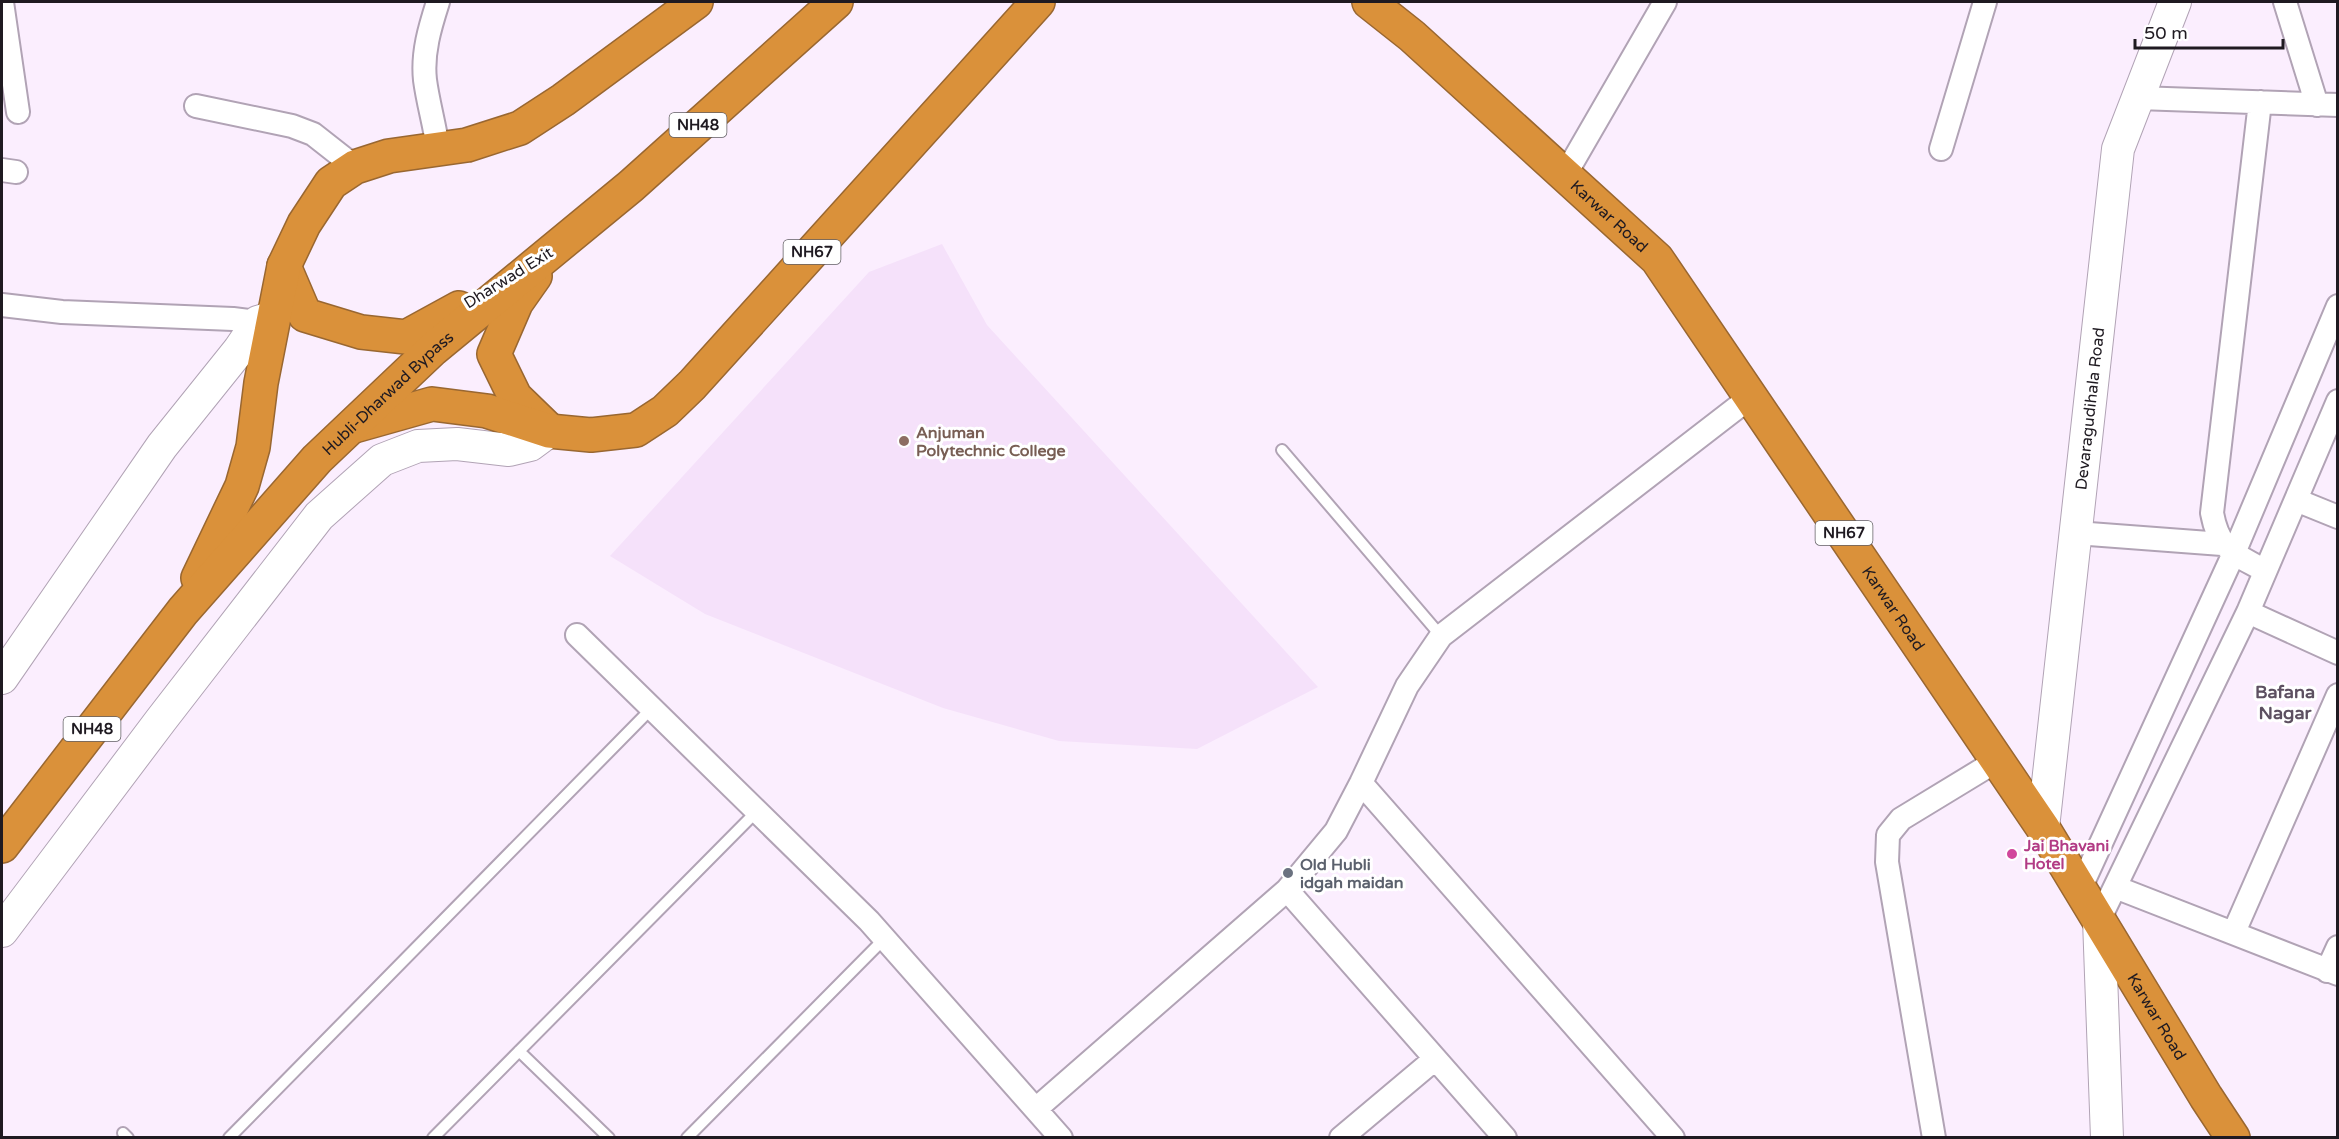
<svg xmlns="http://www.w3.org/2000/svg" width="2339" height="1139" font-family="'Varela Round',sans-serif">
<rect width="100%" height="100%" fill="#fbeefe"/>
<path fill="#f5e1fa" d="M942,244L987,325L1318,687L1197,749L1059,741L943,708L705,614L610,556L869,272Z"/>
<g fill="none" stroke-linecap="round" stroke-linejoin="round">
<defs>
<path id="lane" d="M1282,450L1441,636
M519,1051L609,1138
M123,1133L128,1138
M229,1138L652,708
M433,1138L757,811
M687,1138L885,938"/>
<path id="street" d="M2,2L18,112
M2285,2L2317,105
M2138,98L2338,105
M2260,102L2212,513C2219,551 2234,553 2265,571
M196,106L292,126L313,134L355,167
M438,149C435,126 428,103 425,80C422,53 430,27 438,2
M1941,149L1985,2
M2,170L16,172
M1565,175L1665,2
M2,305L62,312L233,319L258,322
M2296,500L2338,517
M2076,533L2222,544
M2248,612L2338,653
M577,635L869,921L1061,1138
M1361,783L1673,1138
M2115,887L2338,974
M2080,889L2234,553L2338,306
M1287,890L1505,1138
M2099,920L2248,612L2338,401
M2234,932L2338,695
M2327,971L2338,947
M1037,1108L1287,890L1336,831L1361,783L1407,686L1441,636L1752,396
M1341,1138L1435,1059
M1934,1138L1887,862L1888,835L1901,819L1998,760"/>
<g id="secondary">
<path d="M2,678L162,446L239,350L258,322L273,317"/>
<path id="s1" d="M2043,828L2118,149L2175,2"/>
<path d="M2099,920L2107,1138"/>
<path d="M2,931L161,720L319,516L382,460L418,446L457,444L509,450L530,445L549,431"/>
</g>
<g id="highway">
<path id="s2" d="M1369,2L1412,36L1657,259L2043,828L2206,1097L2233,1138"/>
<path d="M284,266L305,315L361,332L406,337L459,308"/>
<path d="M535,276L516,303L494,354L515,397L546,427"/>
<path d="M354,426L432,404L487,411L549,431L591,435L636,430L665,411L692,385L1038,2"/>
<path d="M198,578L242,486L253,447L261,383L284,266L304,224L331,183L355,167L389,156L467,145L520,128L563,100L696,2"/>
<path id="s3" d="M2,846L183,611L317,459L433,349L631,186L836,2"/>
</g>
</defs>
<use href="#lane" stroke="#b1a3b5" stroke-width="14"/>
<use href="#street" stroke="#b1a3b5" stroke-width="26"/>
<use href="#secondary" stroke="#b1a3b5" stroke-width="34"/>
<use href="#highway" stroke="#996731" stroke-width="36"/>
<use href="#lane" stroke="#fff" stroke-width="10"/>
<use href="#street" stroke="#fff" stroke-width="22"/>
<use href="#secondary" stroke="#fff" stroke-width="32"/>
<use href="#highway" stroke="#da913a" stroke-width="33"/>
</g>
<circle fill="#8d6e63" stroke="#fff" stroke-width="2" cx="904" cy="441" r="6"/>
<circle fill="#d1479c" stroke="#fff" stroke-width="2" cx="2012" cy="854" r="6"/>
<circle fill="#6b7280" stroke="#fff" stroke-width="2" cx="1288" cy="873" r="6"/>
<g text-anchor="middle" stroke-width="6" stroke-linejoin="round" paint-order="stroke">
<g fill="#fff" stroke="#625f64" stroke-width="1.5">
<rect x="669.5" y="113" width="57" height="24" rx="4.5"/>
<rect x="783.5" y="240" width="57" height="24" rx="4.5"/>
<rect x="1815.5" y="521" width="57" height="24" rx="4.5"/>
<rect x="63.5" y="717" width="57" height="24" rx="4.5"/>
</g>
<g font-size="15" font-weight="bold" fill="#1f1a21">
<text x="698" y="130">NH48</text>
<text x="812" y="257">NH67</text>
<text x="1844" y="538">NH67</text>
<text x="92" y="734">NH48</text>
</g>
<g font-size="16" fill="#1f1a21" stroke="#fff">
<text dy="6" stroke="none"><textPath href="#s2" startOffset="322">Karwar Road</textPath></text>
<text transform="translate(508 277) rotate(-32)" y="6">Dharwad Exit</text>
<text dy="6" stroke="none"><textPath href="#s3" startOffset="596">Hubli-Dharwad Bypass</textPath></text>
<text dy="6" stroke="none"><textPath href="#s1" startOffset="422">Devaragudihala Road</textPath></text>
<text dy="6" stroke="none"><textPath href="#s2" startOffset="808">Karwar Road</textPath></text>
<text dy="6" stroke="none"><textPath href="#s2" startOffset="1294">Karwar Road</textPath></text>
</g>
<g font-size="16" font-weight="bold" fill="#785e54" stroke="#fff" text-anchor="start">
<text x="916" y="438">Anjuman<tspan x="916" dy="18">Polytechnic College</tspan></text>
</g>
<g font-size="16" font-weight="bold" fill="#b23c85" stroke="#fff" text-anchor="start">
<text x="2024" y="851">Jai Bhavani<tspan x="2024" dy="18">Hotel</tspan></text>
</g>
<g font-size="16" font-weight="bold" fill="#5b616d" stroke="#fff" text-anchor="start">
<text x="1300" y="870">Old Hubli<tspan x="1300" dy="18">idgah maidan</tspan></text>
</g>
<g font-size="18" font-weight="bold" fill="#5d5061" stroke="#fff">
<text x="2285" y="698">Bafana<tspan x="2285" dy="21">Nagar</tspan></text>
</g>
</g>
<rect width="2339" height="1139" fill="none" stroke="#1f1a21" stroke-width="6"/>
<path d="M2135 39v9h148v-9" fill="none" stroke="#1f1a21" stroke-width="3"/>
<text x="2144" y="39" font-size="18" fill="#1f1a21" stroke="#ffffff" stroke-width="4.5" paint-order="stroke">50 m</text>
</svg>
